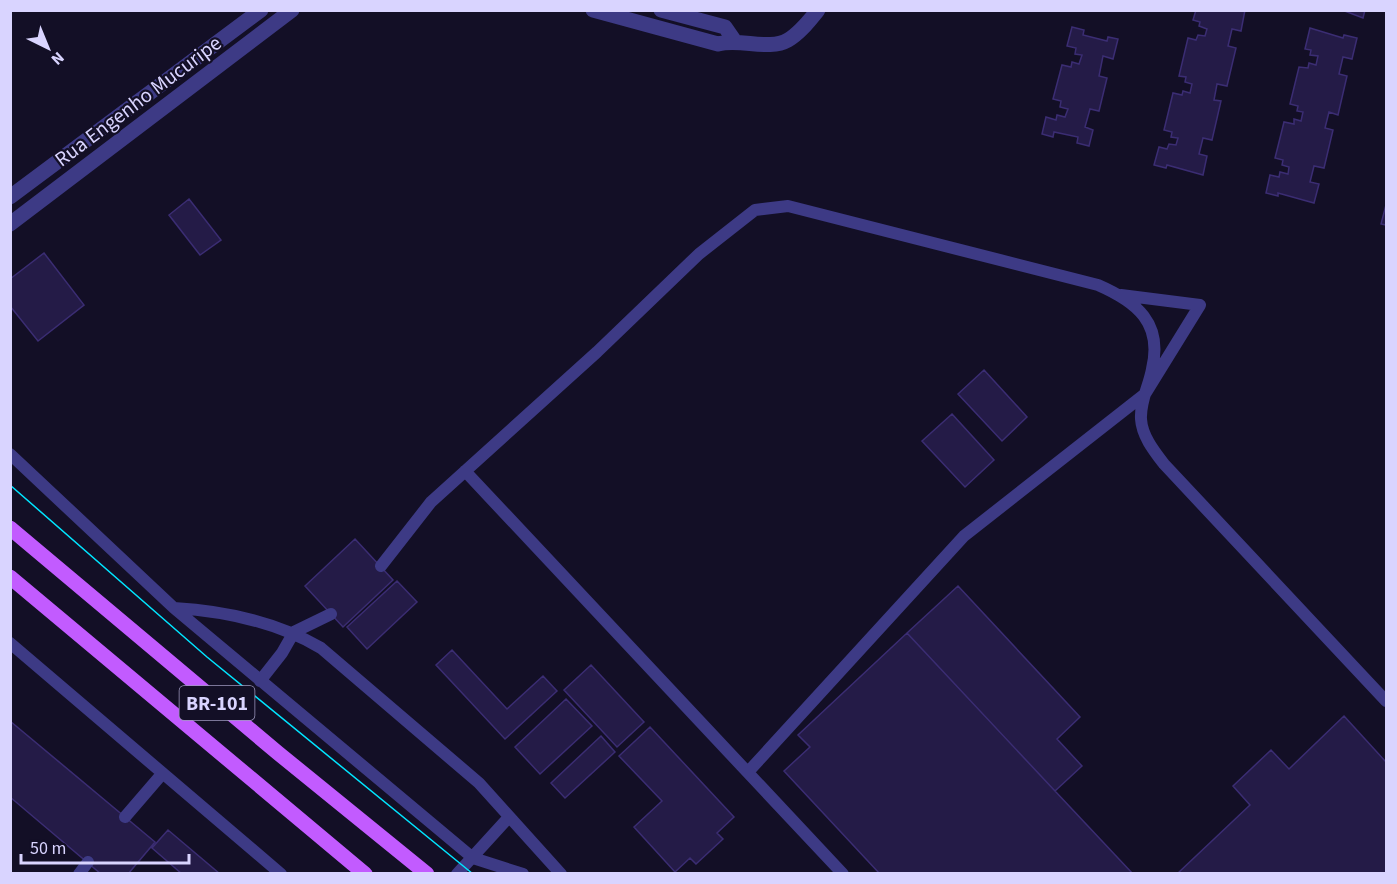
<svg xmlns="http://www.w3.org/2000/svg" width="1397" height="884" font-family="'Source Sans 3',sans-serif">
<rect width="100%" height="100%" fill="#130f26"/>
<path fill="#241b47" stroke="#3b2d73" stroke-width="1.5" d="M1196,10H1245L1241,31L1232,29L1228,46L1236,48L1227,86L1217,84L1214,100L1221,101L1212,140L1203,138L1199,154L1207,156L1203,175L1167,165L1166,168L1154,165L1159,147L1167,149L1169,144L1176,145L1178,138L1171,137L1172,132L1164,130L1173,93L1182,95L1183,91L1190,93L1192,84L1185,82L1186,77L1179,76L1188,38L1196,40L1198,35L1205,36L1207,29L1199,26L1200,22L1193,20Z
M1342,10H1365L1363,18Z
M1072,27L1084,30L1083,35L1107,41L1108,37L1118,39L1113,59L1103,56L1099,76L1107,78L1099,111L1090,109L1085,127L1093,130L1089,146L1077,143L1078,137L1054,132L1053,137L1042,134L1046,117L1056,120L1057,115L1065,117L1068,109L1060,107L1061,101L1053,99L1062,65L1071,67L1072,62L1079,64L1082,55L1075,54L1076,48L1067,46Z
M1310,28L1343,38L1344,35L1357,38L1352,59L1343,57L1339,74L1347,76L1338,115L1329,112L1325,128L1333,130L1324,168L1314,166L1310,182L1319,184L1314,203L1278,193V196L1266,193L1270,175L1279,177L1280,172L1288,174L1289,167L1282,165L1283,160L1275,158L1284,122L1294,124V119L1301,121L1303,112L1297,111L1298,106L1290,104L1299,67L1308,68L1309,63L1316,65L1318,56L1310,55L1311,50L1305,49Z
M189,199L221,240L200,255L169,215Z
M1386,205V225L1381,224Z
M44,253L84,305L38,341L10,306V279Z
M984,370L1027,417L1002,441L958,394Z
M952,414L994,460L965,487L922,441Z
M355,539L393,580L343,627L305,586Z
M397,581L417,602L367,649L347,627Z
M958,586L1080,717L1057,739L1082,766L1055,791L907,633Z
M907,633L1055,791L1133,874H880L784,771L810,747L798,735Z
M452,650L507,709L543,676L557,691L505,739L436,665Z
M591,665L644,722L617,747L564,690Z
M566,699L592,726L540,774L515,747Z
M1344,716L1386,762V874H1177L1250,805L1233,786L1271,750L1289,769Z
M10,721L155,842L128,874H101L10,797Z
M650,727L734,817L717,833L723,839L696,864L690,858L675,872L634,827L662,801L619,756Z
M601,736L615,752L565,798L551,783Z
M168,830L220,874H182L152,848Z"/>
<g fill="none" stroke-linecap="round" stroke-linejoin="round">
<path stroke="#3d3a85" stroke-width="12" d="M10,454L174,608L473,858L523,874
M465,471L843,874
M381,566L431,502L597,352L699,254L755,210L788,206L1098,285C1137,302 1163,323 1152,369C1149,386 1140,401 1141,419C1142,436 1154,451 1164,464L1386,701
M174,608C225,611 277,622 321,648L479,783L561,874
M10,643L281,874
M260,681L282,653L294,632L331,614
M748,772L964,536L1145,394L1200,305L1121,295
M125,817L162,774
M79,874L88,862
M457,874L509,817"/>
<path stroke="#3d3a85" stroke-width="15" d="M593,10L718,44C740,38 769,51 788,40C800,33 809,21 818,10
M661,10L725,27L734,40
M10,197L261,10
M10,224L292,10"/>
<path stroke="#c25bff" stroke-width="15" d="M10,528L278,753L427,874
M10,577L365,874"/>
<path stroke="#00e5ff" stroke-width="1.5" d="M10,485L207,657L473,874"/>
</g>
<g text-anchor="middle" stroke-width="4.5" stroke-linejoin="round" paint-order="stroke">
<rect fill="#130f26" stroke="#9e99be" stroke-width="1.5" x="179.5" y="686" width="75" height="34" rx="4.5"/>
<g font-size="20" font-weight="bold" fill="#d9d4ff">
<text x="217" y="710">BR-101</text>
</g>
<g font-size="21" fill="#d9d4ff" stroke="#130f26">
<text transform="translate(138 101) rotate(-37)" y="7">Rua Engenho Mucuripe</text>
</g>
</g>
<rect width="1397" height="884" fill="none" stroke="#d9d4ff" stroke-width="24"/>
<g transform="translate(48 48) rotate(137)" stroke="#130f26" stroke-width="4.5" paint-order="stroke">
<path d="M0-4.5L10 22L0 15L-10 22Z" fill="#d9d4ff"/>
<text y="-9" font-size="16" font-weight="bold" text-anchor="middle" fill="#d9d4ff">N</text>
</g>
<path d="M21 854v9h168v-9" fill="none" stroke="#d9d4ff" stroke-width="3"/>
<text x="30" y="854" font-size="18" fill="#d9d4ff" stroke="#130f26" stroke-width="4.5" paint-order="stroke">50 m</text>
</svg>
